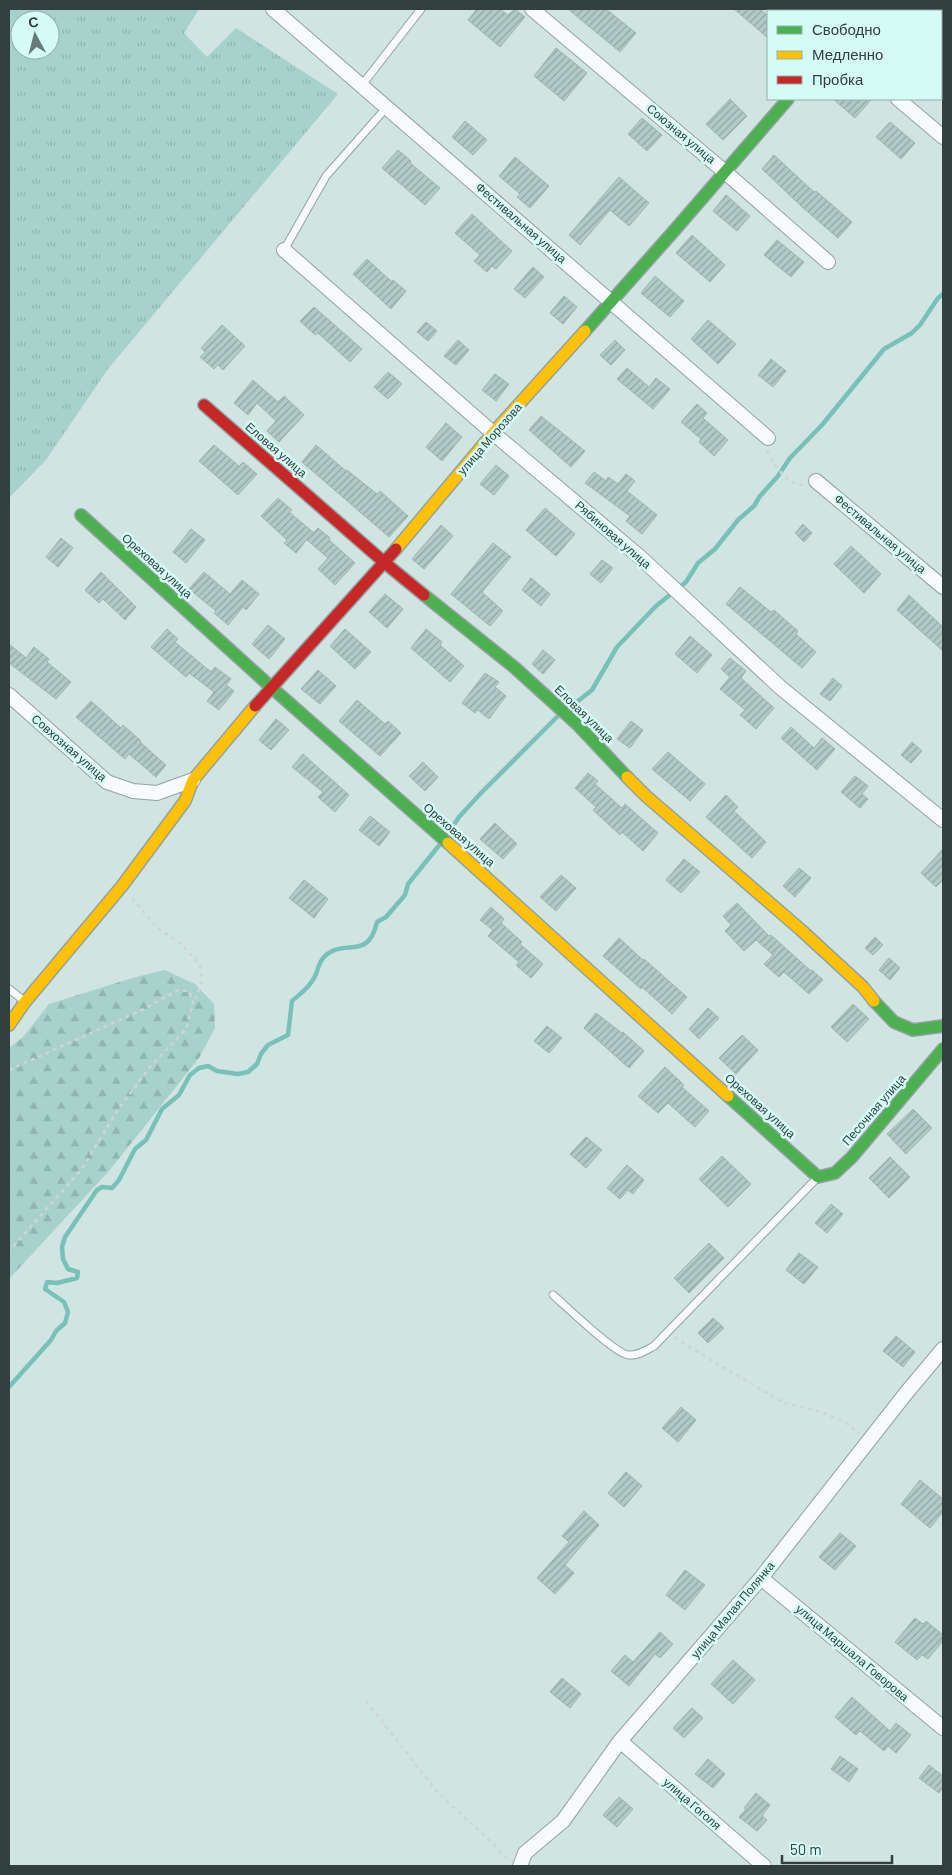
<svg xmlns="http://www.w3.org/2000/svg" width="952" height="1875" font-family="Barlow,sans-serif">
<defs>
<pattern id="grass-tufts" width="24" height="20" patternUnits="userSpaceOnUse" patternTransform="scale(1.25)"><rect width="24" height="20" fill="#a7d2cb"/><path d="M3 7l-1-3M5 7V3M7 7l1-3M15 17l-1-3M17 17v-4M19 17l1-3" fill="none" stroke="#90b5af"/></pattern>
<pattern id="forest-firs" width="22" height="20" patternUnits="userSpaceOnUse" patternTransform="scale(1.25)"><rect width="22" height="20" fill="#a7d2cb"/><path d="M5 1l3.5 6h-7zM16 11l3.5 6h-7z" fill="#90b5af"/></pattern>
<pattern id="building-hatch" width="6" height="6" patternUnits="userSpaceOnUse" patternTransform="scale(1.25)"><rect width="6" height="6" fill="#b0cbc7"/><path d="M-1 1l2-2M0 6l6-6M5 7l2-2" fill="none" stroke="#90a6a3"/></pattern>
</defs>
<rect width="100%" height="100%" fill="#d0e5e2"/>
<path fill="url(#grass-tufts)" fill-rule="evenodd" d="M9,9H199L184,33L207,57L236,28L338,94L108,369L46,460L9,498ZM20,20H50V50H20Z"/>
<path fill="url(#forest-firs)" d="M165,970L195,984L214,1004L215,1028L199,1058L109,1171L9,1279V1048L23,1037L49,1004L132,978Z"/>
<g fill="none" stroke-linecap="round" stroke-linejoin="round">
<path stroke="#78c1b8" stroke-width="4.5" d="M568,709L592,690L617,647L656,606L686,582L698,563L715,549L738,520L754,506L760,496L778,476L790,458L822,425L884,349L912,333L920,325L938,298L943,294
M447,835L459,817L481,793L559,715
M9,1387L51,1340L56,1331L65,1323L68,1312L64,1302L45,1289L47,1282L57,1283L77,1278L78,1272L68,1269L63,1259L62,1247L65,1237L97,1190L102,1187L112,1188L119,1180L135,1149L146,1140L162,1109L179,1095L190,1075L199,1068L208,1066L217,1071L238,1074L248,1072L257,1064L261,1054L268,1045L288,1035L292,1001C300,994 309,988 314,978C318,972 318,963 324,957C344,937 368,962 377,922L386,917L405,895L408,884L441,843"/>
</g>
<path fill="url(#building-hatch)" stroke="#a2b3b0" d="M477,9H500L508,15L515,9L525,17L500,47L468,20Z
M568,9H606L636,33L620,52Z
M734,9H760L768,16V38Z
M556,48L587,73L564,101L534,76Z
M730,99L747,116L723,140L706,124Z
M833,99H872L855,118Z
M642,118L662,135L647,151L628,134Z
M465,121L487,140L473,155L452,137Z
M890,122L915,143L901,159L876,137Z
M398,150L411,161L410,163L440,188L425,205L382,168Z
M774,155L814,192L816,191L852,222L838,238L802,207L762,169Z
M515,157L549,186L530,208L517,197L520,194L499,176Z
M619,177L649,203L629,226L610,210L580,245L569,235Z
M726,195L750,216L737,231L713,211Z
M472,214L512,251L496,269L492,266L487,272L474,261L480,255L455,233Z
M692,235L725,265L710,282L676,253Z
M777,240L804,262L791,277L764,255Z
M367,259L392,282L393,280L406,291L391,309L353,274Z
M533,267L544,277L525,298L514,289Z
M655,276L684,301L670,317L641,293Z
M564,296L577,307L563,324L550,313Z
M314,307L362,349L350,362L318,333L315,335L300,321Z
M708,320L736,344L718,364L691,339Z
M426,322L437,331L428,341L417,332Z
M222,325L245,346L223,370L218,365L214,369L200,357L205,352L201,348Z
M458,340L469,350L456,365L444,356Z
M615,340L625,350L611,365L600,355Z
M771,359L786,371L773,387L758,375Z
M627,368L649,387L656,378L670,389L653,409L617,379Z
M388,372L402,384L388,399L374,387Z
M495,374L509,384L496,401L482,390Z
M253,380L278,402L284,396L304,415L279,442L267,431L276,421L257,403L248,415L234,403Z
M697,404L707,413L703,418L728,440L714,456L699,442L701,439L681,422Z
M541,416L585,451L571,467L529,430Z
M446,423L462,437L442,461L426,447Z
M214,445L239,466L243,462L257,474L238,495L199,461Z
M316,445L346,471L347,470L377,494L380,491L408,516L389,537L302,462Z
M496,465L509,476L494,495L480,484Z
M594,472L606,481L608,477L618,484L626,474L635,481L627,491L657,515L642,534L626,521L630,516L585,483Z
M278,498L292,510L289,512L313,532L296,553L284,543L287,540L261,516Z
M545,508L575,534L556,556L526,530Z
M803,524L812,533L804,542L795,533Z
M441,525L453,536L424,569L412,559Z
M318,528L330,538L329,540L355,563L335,585L318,569L328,558L307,540Z
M191,529L205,540L186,563L173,552Z
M61,538L73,548L58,567L46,557Z
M493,543L511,557L482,592L503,611L490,626L451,594Z
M851,546L881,574L864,593L834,564Z
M602,560L613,568L601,583L590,574Z
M101,572L136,607L125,620L103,599L99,603L85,590Z
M204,572L230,594L242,580L259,594L246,610L243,607L228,625L214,613L216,611L189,589Z
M531,578L550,594L541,606L522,590Z
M740,587L771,612L774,610L798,631L796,634L816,652L802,668L726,604Z
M385,594L403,609L387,628L369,612Z
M909,595L943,627V651L897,610Z
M268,625L285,639L269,659L252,644Z
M167,629L178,639L175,642L211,672L215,667L231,679L226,685L234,691L219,710L207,701L214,692L189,673L186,677L151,647Z
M345,629L371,652L355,669L330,646Z
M426,629L442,642L440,645L464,666L450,682L411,648Z
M690,636L712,655L697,673L675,654Z
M9,644L26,658L34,647L49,659L47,662L71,682L56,699L9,663Z
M543,650L555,660L543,674L532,664Z
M730,658L746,671L741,678L774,708L756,729L740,715L745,710L720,689L730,677L721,669Z
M318,670L336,686L320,704L301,689Z
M485,673L499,682L495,687L506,696L489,719L478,710L475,713L462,703Z
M833,678L842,686L830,701L820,694Z
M357,700L385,724L388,721L401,733L380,756L339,721Z
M91,701L121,728L123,725L141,741L140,742L166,765L156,777L129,754L125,759L76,717Z
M276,719L289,730L271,750L259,740Z
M631,721L643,730L630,748L617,739Z
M791,727L814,748L822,738L835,749L817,770L781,738Z
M912,742L922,751L911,763L901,755Z
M668,752L705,784L690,801L652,769Z
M303,754L349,795L335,812L318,797L323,792L292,767Z
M423,762L438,777L425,791L409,776Z
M588,773L598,781L595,784L622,808L625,804L658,833L643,851L622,832L620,835L593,810L596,807L575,788Z
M855,776L868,786L862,794L868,799L860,808L841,792Z
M726,795L738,807L734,811L766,842L752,858L706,817Z
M370,816L390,832L379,846L359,830Z
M495,823L517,844L503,859L480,839Z
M943,849V880L936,887L921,873Z
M684,859L700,872L681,893L666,880Z
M799,868L811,878L795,897L783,886Z
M561,875L576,888L556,911L540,897Z
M304,880L328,899L314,918L289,898Z
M737,903L769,936L771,935L811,971L812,970L823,980L809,994L784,972L779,977L764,964L773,955L756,940L744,951L725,931L731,925L723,916Z
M491,907L504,919L501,923L522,942L520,944L543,964L531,978L516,965L519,962L488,936L493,930L480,920Z
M875,937L883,945L873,955L865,948Z
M619,938L643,960L644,959L687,997L672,1014L642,987L641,989L603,956Z
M889,958L900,968L890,980L879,970Z
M853,1004L869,1019L847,1042L831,1027Z
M708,1008L719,1018L699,1039L689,1029Z
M596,1013L622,1033L623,1032L644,1051L629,1068L584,1028Z
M547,1026L562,1038L549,1053L534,1041Z
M742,1035L758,1050L736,1074L719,1058Z
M665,1067L684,1085L682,1087L709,1111L695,1127L668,1103L658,1113L638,1096Z
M913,1109L932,1128L906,1154L887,1134Z
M586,1137L602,1150L586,1168L570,1154Z
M722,1156L751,1184L728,1207L699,1179Z
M890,1157L910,1177L889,1198L869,1178Z
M627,1165L644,1180L633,1194L628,1190L620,1199L607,1188Z
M831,1204L843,1214L827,1233L815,1223Z
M709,1243L724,1258L689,1293L674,1278Z
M799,1253L818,1267L804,1284L786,1270Z
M713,1318L724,1328L708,1343L698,1333Z
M896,1336L915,1352L903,1367L883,1351Z
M681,1407L696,1420L678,1442L662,1428Z
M626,1472L642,1486L624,1507L608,1493Z
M920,1480L943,1499V1512L930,1528L901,1504Z
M584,1511L599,1525L565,1565L574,1573L555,1594L537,1578L569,1542L562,1536Z
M840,1533L856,1546L835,1570L819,1557Z
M685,1570L705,1585L685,1610L666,1595Z
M915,1618L923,1624L926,1621L943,1635V1641L928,1659L922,1655L917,1660L895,1642Z
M660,1632L673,1644L660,1658L655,1654L629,1686L611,1671L625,1655L633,1662Z
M733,1660L755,1680L733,1704L711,1684Z
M562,1678L581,1694L570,1708L550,1692Z
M852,1697L890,1731L896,1723L911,1735L896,1753L888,1746L884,1751L860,1731L856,1735L835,1717Z
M692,1708L703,1718L684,1738L673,1728Z
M840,1756L858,1769L849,1782L831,1769Z
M708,1759L725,1774L713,1788L695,1774Z
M929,1765L943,1776V1787L939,1793L919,1778Z
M756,1793L770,1805L762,1816L767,1820L757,1831L739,1817L746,1809L744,1808Z
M619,1797L633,1809L617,1827L603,1815Z"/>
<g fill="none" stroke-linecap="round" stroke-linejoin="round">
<defs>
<path id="lane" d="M362,85L421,9
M284,250L326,176L387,107
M9,989L23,1000
M553,1295C566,1306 616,1355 629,1355C638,1356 646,1350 654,1346L816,1179"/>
<path id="street" d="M273,9L768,438
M532,9L725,172L828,262
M788,9L791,11
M863,11L865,9
M898,99L943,137
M284,250L493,433L640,557L781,688L943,820
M816,481L943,587
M9,695L107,782L133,791L157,793L193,780
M761,1578L943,1728
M620,1741L764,1866
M520,1866L525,1853L563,1821L620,1741L761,1578L907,1392L943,1349"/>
<path id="fast" d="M585,331L673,232L788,99
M81,515L271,687L448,843
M424,595L514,667L577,724L627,777
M874,1001L894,1022L913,1030L943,1026
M728,1096L818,1177L835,1173L852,1157L943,1049"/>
<path id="slow" d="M396,549L493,433L585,331
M627,777L646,796L801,930L863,987L874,1001
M448,843L728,1096
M9,1025L25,1002L122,886L185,801L193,780L255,706"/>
<path id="jam" d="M204,405L385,563L424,595
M255,706L396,549"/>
</defs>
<use href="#lane" stroke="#92a2a0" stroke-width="9"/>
<use href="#street" stroke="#92a2a0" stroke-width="16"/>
<use href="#fast" stroke="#92a2a0" stroke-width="14"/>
<use href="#slow" stroke="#92a2a0" stroke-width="14"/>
<use href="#jam" stroke="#92a2a0" stroke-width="14"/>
<path stroke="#cfd5d4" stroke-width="2.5" stroke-dasharray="4 4" stroke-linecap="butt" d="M767,451C775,465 785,484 803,485
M132,898L156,927L181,944L200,965L202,982L194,1002
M9,1070L144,1009L178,990L189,991L193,1003L186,1029L150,1067L119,1108L82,1169L9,1251
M675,1337L684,1344L784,1403L821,1412L845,1422L859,1433
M366,1701L439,1794L483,1834L508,1860"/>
<use href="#lane" stroke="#f8fbfb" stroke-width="7"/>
<use href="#street" stroke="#f8fbfb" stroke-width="14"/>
<use href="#fast" stroke="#4caf50" stroke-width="11"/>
<use href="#slow" stroke="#ffc107" stroke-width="11"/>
<use href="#jam" stroke="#c62828" stroke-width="11"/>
</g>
<g text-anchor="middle" stroke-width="5" stroke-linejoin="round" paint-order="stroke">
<g font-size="12" fill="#31403e" stroke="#d5fbf5">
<text transform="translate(681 134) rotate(40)" y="4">Союзная улица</text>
<text transform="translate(521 223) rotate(41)" y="4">Фестивальная улица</text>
<text transform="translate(490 439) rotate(-49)" y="4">улица Морозова</text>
<text transform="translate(276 450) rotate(41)" y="4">Еловая улица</text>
<text transform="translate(880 534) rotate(40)" y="4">Фестивальная улица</text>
<text transform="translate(613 535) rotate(41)" y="4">Рябиновая улица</text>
<text transform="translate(157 566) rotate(42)" y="4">Ореховая улица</text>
<text transform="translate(584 714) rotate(44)" y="4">Еловая улица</text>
<text transform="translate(69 748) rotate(41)" y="4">Совхозная улица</text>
<text transform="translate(459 835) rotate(41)" y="4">Ореховая улица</text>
<text transform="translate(760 1106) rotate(42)" y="4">Ореховая улица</text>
<text transform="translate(874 1110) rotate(-49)" y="4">Песочная улица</text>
<text transform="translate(733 1610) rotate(-50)" y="4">улица Малая Полянка</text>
<text transform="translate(852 1653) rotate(40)" y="4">улица Маршала Говорова</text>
<text transform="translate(692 1804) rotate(41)" y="4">улица Гоголя</text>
</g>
</g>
<rect width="952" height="1875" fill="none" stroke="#31403e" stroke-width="20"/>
<rect x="767" y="10" width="175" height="90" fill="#d5fbf5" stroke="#93b0ac"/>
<rect x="777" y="26" width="25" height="8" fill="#4caf50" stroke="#93b0ac"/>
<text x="812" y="35" font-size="15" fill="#31403e">Свободно</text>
<rect x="777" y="51" width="25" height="8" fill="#ffc107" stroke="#93b0ac"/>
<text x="812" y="60" font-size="15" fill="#31403e">Медленно</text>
<rect x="777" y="76" width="25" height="8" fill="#c62828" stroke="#93b0ac"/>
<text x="812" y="85" font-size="15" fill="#31403e">Пробка</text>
<g transform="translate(35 35) rotate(353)"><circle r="24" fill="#d5fbf5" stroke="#93b0ac"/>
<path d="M0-4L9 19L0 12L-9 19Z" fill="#697a77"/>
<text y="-8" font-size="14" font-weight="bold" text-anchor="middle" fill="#31403e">С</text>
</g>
<path d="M782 1855v8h110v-8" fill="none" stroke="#31403e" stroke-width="2.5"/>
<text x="790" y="1855" font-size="15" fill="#31403e" stroke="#d5fbf5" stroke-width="4" paint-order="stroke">50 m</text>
</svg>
